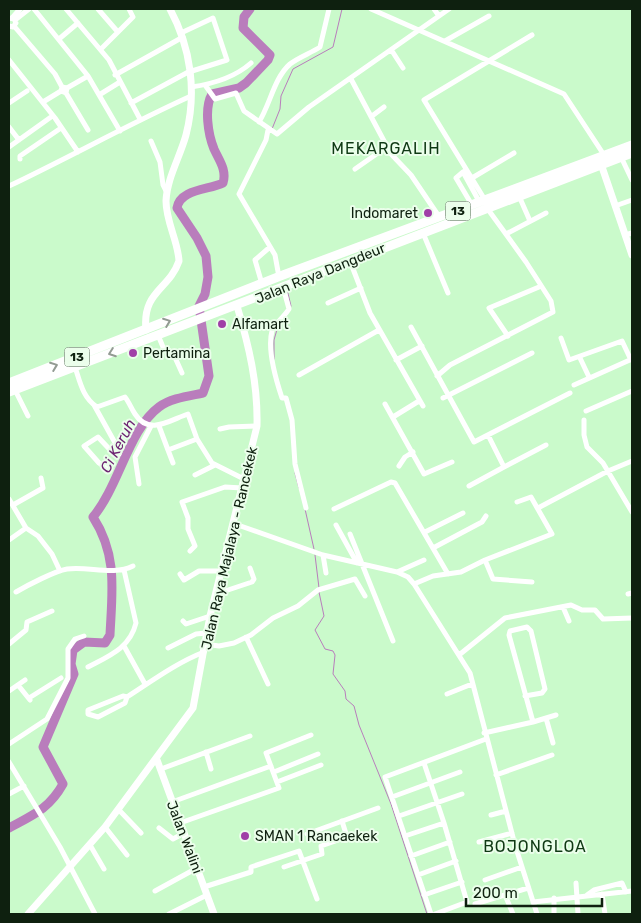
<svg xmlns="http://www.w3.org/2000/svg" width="641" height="923" font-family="Rubik,sans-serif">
<rect width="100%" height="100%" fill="#cafacb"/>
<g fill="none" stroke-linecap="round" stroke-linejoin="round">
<path stroke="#b97dbc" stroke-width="1" d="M272,129L280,109L281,96L293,69L333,47L342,9
M287,289L291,306
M274,359V340L278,326
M295,473L299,488
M305,509L314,549
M315,555L319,588
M319,592L324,616L315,630L325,649L333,651L335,655L333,674L345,691L346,699L354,706L359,725L391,804L427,914"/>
<path stroke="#b97dbc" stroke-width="9" d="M9,828C33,815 49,809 63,784L43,747L74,674L71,664L73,650L84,642L105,643L110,635C112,591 118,556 93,517C119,486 129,429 159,407C171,398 189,396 203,393L209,376L199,306L205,294L208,277L206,256L197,238L177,208C180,189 209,190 223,183C227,170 219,160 214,149C208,134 204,108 212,94L239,88L246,83L268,60L270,55L243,28L244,17L250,9"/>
<path stroke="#fff" stroke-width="5" d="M34,9L88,76L120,131
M66,9L109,60L140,119
M98,9L117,31
M371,9L564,94L604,155
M434,9L439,16
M9,18L14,19L16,23L13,27L9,26
M12,18L20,9
M15,20L29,9
M14,26L55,74L62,87
M181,33L213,18L227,60L192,71
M59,39L78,23
M445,41L489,16
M101,49L133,17L129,9
M392,51L403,68
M9,60L55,118L78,152
M115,75L183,37
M351,79L391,154L411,175L440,218
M205,85L215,99L236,93L244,111L277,134L309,107L449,9
M191,87C213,84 234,78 251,63
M67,88L88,76
M66,93L67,88L62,87L61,91L66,93L88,130
M99,95L120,82
M43,102L61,91
M9,103L27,91
M131,103L192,70
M372,116L384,107
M259,122C270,105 274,78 290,64C299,57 311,53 320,47L329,9
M9,127L19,140
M268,130L266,140L239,194L275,255L279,277
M151,141L160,162L163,185L167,193
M9,147L51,117
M621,157L632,180
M20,159V156L61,128
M355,169L388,146
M472,178L514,153
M9,186C70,157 129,124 191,96
M519,196L530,221
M485,200L424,100L532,35
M472,205L456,178L463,172L480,203
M615,206L632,200
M423,233L448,293
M506,234L546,213
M625,235L632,233
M350,261L370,313L423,406
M262,284L255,260L270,247
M283,287L289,309C285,316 275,323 272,331C267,349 276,380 282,398H286L292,420L295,464L306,508
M328,303L361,288
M411,327L474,442L570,393
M158,335L163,347L173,353L182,373
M508,336L489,308L539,287
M561,338L569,360L622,341L631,360
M580,358L589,377
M396,360L422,346
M75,367C80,382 83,398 97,407L125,397C129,402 131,408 135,414C149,436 170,420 188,414L197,439L212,463L244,479
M299,375L379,330
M437,376L450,365L553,312L551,301L526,262L487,208
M574,385L632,359
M15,390L28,416
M443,398L532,353
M385,404L424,474L452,462
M94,405L119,450V454H114L98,437L84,446L99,463L106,468
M586,411L632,391
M393,417L419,401
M584,420V435L587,447L603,463L632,512
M159,426L168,450L197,439
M220,429L229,427L257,426
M168,450L173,463
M399,466L405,457L413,452
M504,467L546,445
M195,475L215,465
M139,484L135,457L151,426
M469,486L504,467L488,435
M9,499L26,528L38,536L52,554L60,571
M517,502L531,497L552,534L485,560L493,579L532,582
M13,505L43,488L41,478
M538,508L608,471L632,461
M334,509L391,482L395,483L448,574
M235,524L323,555L397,572L408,577L414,584L470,673L515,845L537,914
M336,525L357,563
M425,532L463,513
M350,534L393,641
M9,540L26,528
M433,548L482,522L486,516
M190,551L195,546L188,529V518L182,502L225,487L242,488
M323,555L326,573
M397,572L424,560
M180,574L184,580L199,571H222
M414,584L433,576L461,572L485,560
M16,592C28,585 55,571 67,569C89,566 113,576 133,566
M216,594L252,582L254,579L250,568
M628,594L632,593
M563,607L569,621
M183,621L186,624L210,616
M246,637L268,684
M9,644L26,630L27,622L52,611
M205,644L219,646L234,643L251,635L273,618L298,606L318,590L355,579L365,596
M124,646L145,684
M168,648L196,634L206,633
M459,655L505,618L571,605L582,610H595L603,619L632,618
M88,667C109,656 130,648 136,623L124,570
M18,685L30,700
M9,691L25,680
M447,694L472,684
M127,697L123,696L88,710V714L98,717L125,703L127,697C152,681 176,663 204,652
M29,698L61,678
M546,718L553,743
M533,722L556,715
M484,733L533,722L509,635L510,631L527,627L531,631L545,689L542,693L525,696
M9,744L47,719L68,678V649L75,639L84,636
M206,752L211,769
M9,762L60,847L95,914
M424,763L444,823L467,902L435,914
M161,769L250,736
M274,772L318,754
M496,775L552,755
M277,782L321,765
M9,794L24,786
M392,797L460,772
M172,802L271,766
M119,810L141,833
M491,815L506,811
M399,816L462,794
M180,823L279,788L266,753L311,735
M105,827L127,855
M159,828L173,839L184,833
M307,834L378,808
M405,836L444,823
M479,842L512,833
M90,845L104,869
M411,856L450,842
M284,867L322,854L321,846L347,837L342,821
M418,875L456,861
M485,880L522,867
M576,883L578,914
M204,887L251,872V867L299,851L317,899
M155,891L197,868
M602,894L605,914
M424,895L462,882
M505,895L513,914
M587,895L594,890L622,883L626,892
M554,898V914
M533,902L632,891
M475,904L528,888
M169,914L207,895
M431,914L385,777L486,739"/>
<path stroke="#fff" stroke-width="7" d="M601,164L632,255
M146,330C142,291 169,290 179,261C178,241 166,222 166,201C167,178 180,157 186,135C197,92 191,48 170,9
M157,760L214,914
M28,914L105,827L193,708L210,616L257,426C258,384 249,346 237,306"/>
<path stroke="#fff" stroke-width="9" d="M9,383L283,275L632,145
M9,392L632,153"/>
</g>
<defs><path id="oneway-chevron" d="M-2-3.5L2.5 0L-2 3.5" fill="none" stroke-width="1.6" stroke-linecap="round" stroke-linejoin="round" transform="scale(1.25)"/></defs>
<g stroke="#939b93">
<use href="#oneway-chevron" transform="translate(167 322) rotate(-21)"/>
<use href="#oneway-chevron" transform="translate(112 353) rotate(160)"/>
<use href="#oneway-chevron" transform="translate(54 366) rotate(-21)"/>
</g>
<g fill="#a03fa7" stroke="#ebfeeb" stroke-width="2">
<circle cx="428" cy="213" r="5"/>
<circle cx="222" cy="324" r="5"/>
<circle cx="133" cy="353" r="5"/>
<circle cx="245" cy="836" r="5"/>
</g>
<g text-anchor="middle" stroke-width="4" stroke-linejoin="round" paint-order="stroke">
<g fill="#ebfeeb" stroke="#506351" stroke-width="1">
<rect x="445.5" y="201.5" width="25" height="19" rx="4"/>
<rect x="64.5" y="347.5" width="25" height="19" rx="4"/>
</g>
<g font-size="12" font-weight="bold" fill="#0e200f">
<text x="458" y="215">13</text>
<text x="77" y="361">13</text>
</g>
<g font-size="14" fill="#0e200f" stroke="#ebfeeb" text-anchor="start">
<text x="418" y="218" text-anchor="end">Indomaret</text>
<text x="232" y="329">Alfamart</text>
<text x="143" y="358">Pertamina</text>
<text x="255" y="841">SMAN 1 Rancaekek</text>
</g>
<g font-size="14" fill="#0e200f" stroke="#ebfeeb">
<text transform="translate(320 273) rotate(-22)" y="5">Jalan Raya Dangdeur</text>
<text transform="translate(229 548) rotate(-77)" y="5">Jalan Raya Majalaya - Rancekek</text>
<text transform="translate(185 837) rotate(69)" y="5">Jalan Walini</text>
</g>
<g font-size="15" font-style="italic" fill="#6e2573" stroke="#ebfeeb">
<text transform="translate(118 446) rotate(-62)" y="5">Ci Keruh</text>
</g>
<g font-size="16" letter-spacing="1" fill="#0f3914" stroke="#ebfeeb">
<text x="386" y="154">MEKARGALIH</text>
<text x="535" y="852">BOJONGLOA</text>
</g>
</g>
<rect width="641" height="923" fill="none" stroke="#0e200f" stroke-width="20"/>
<path d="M466 898v8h136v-8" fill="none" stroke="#0e200f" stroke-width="2.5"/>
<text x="473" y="898" font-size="15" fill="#0e200f" stroke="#ebfeeb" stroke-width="4" paint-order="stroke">200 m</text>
</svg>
